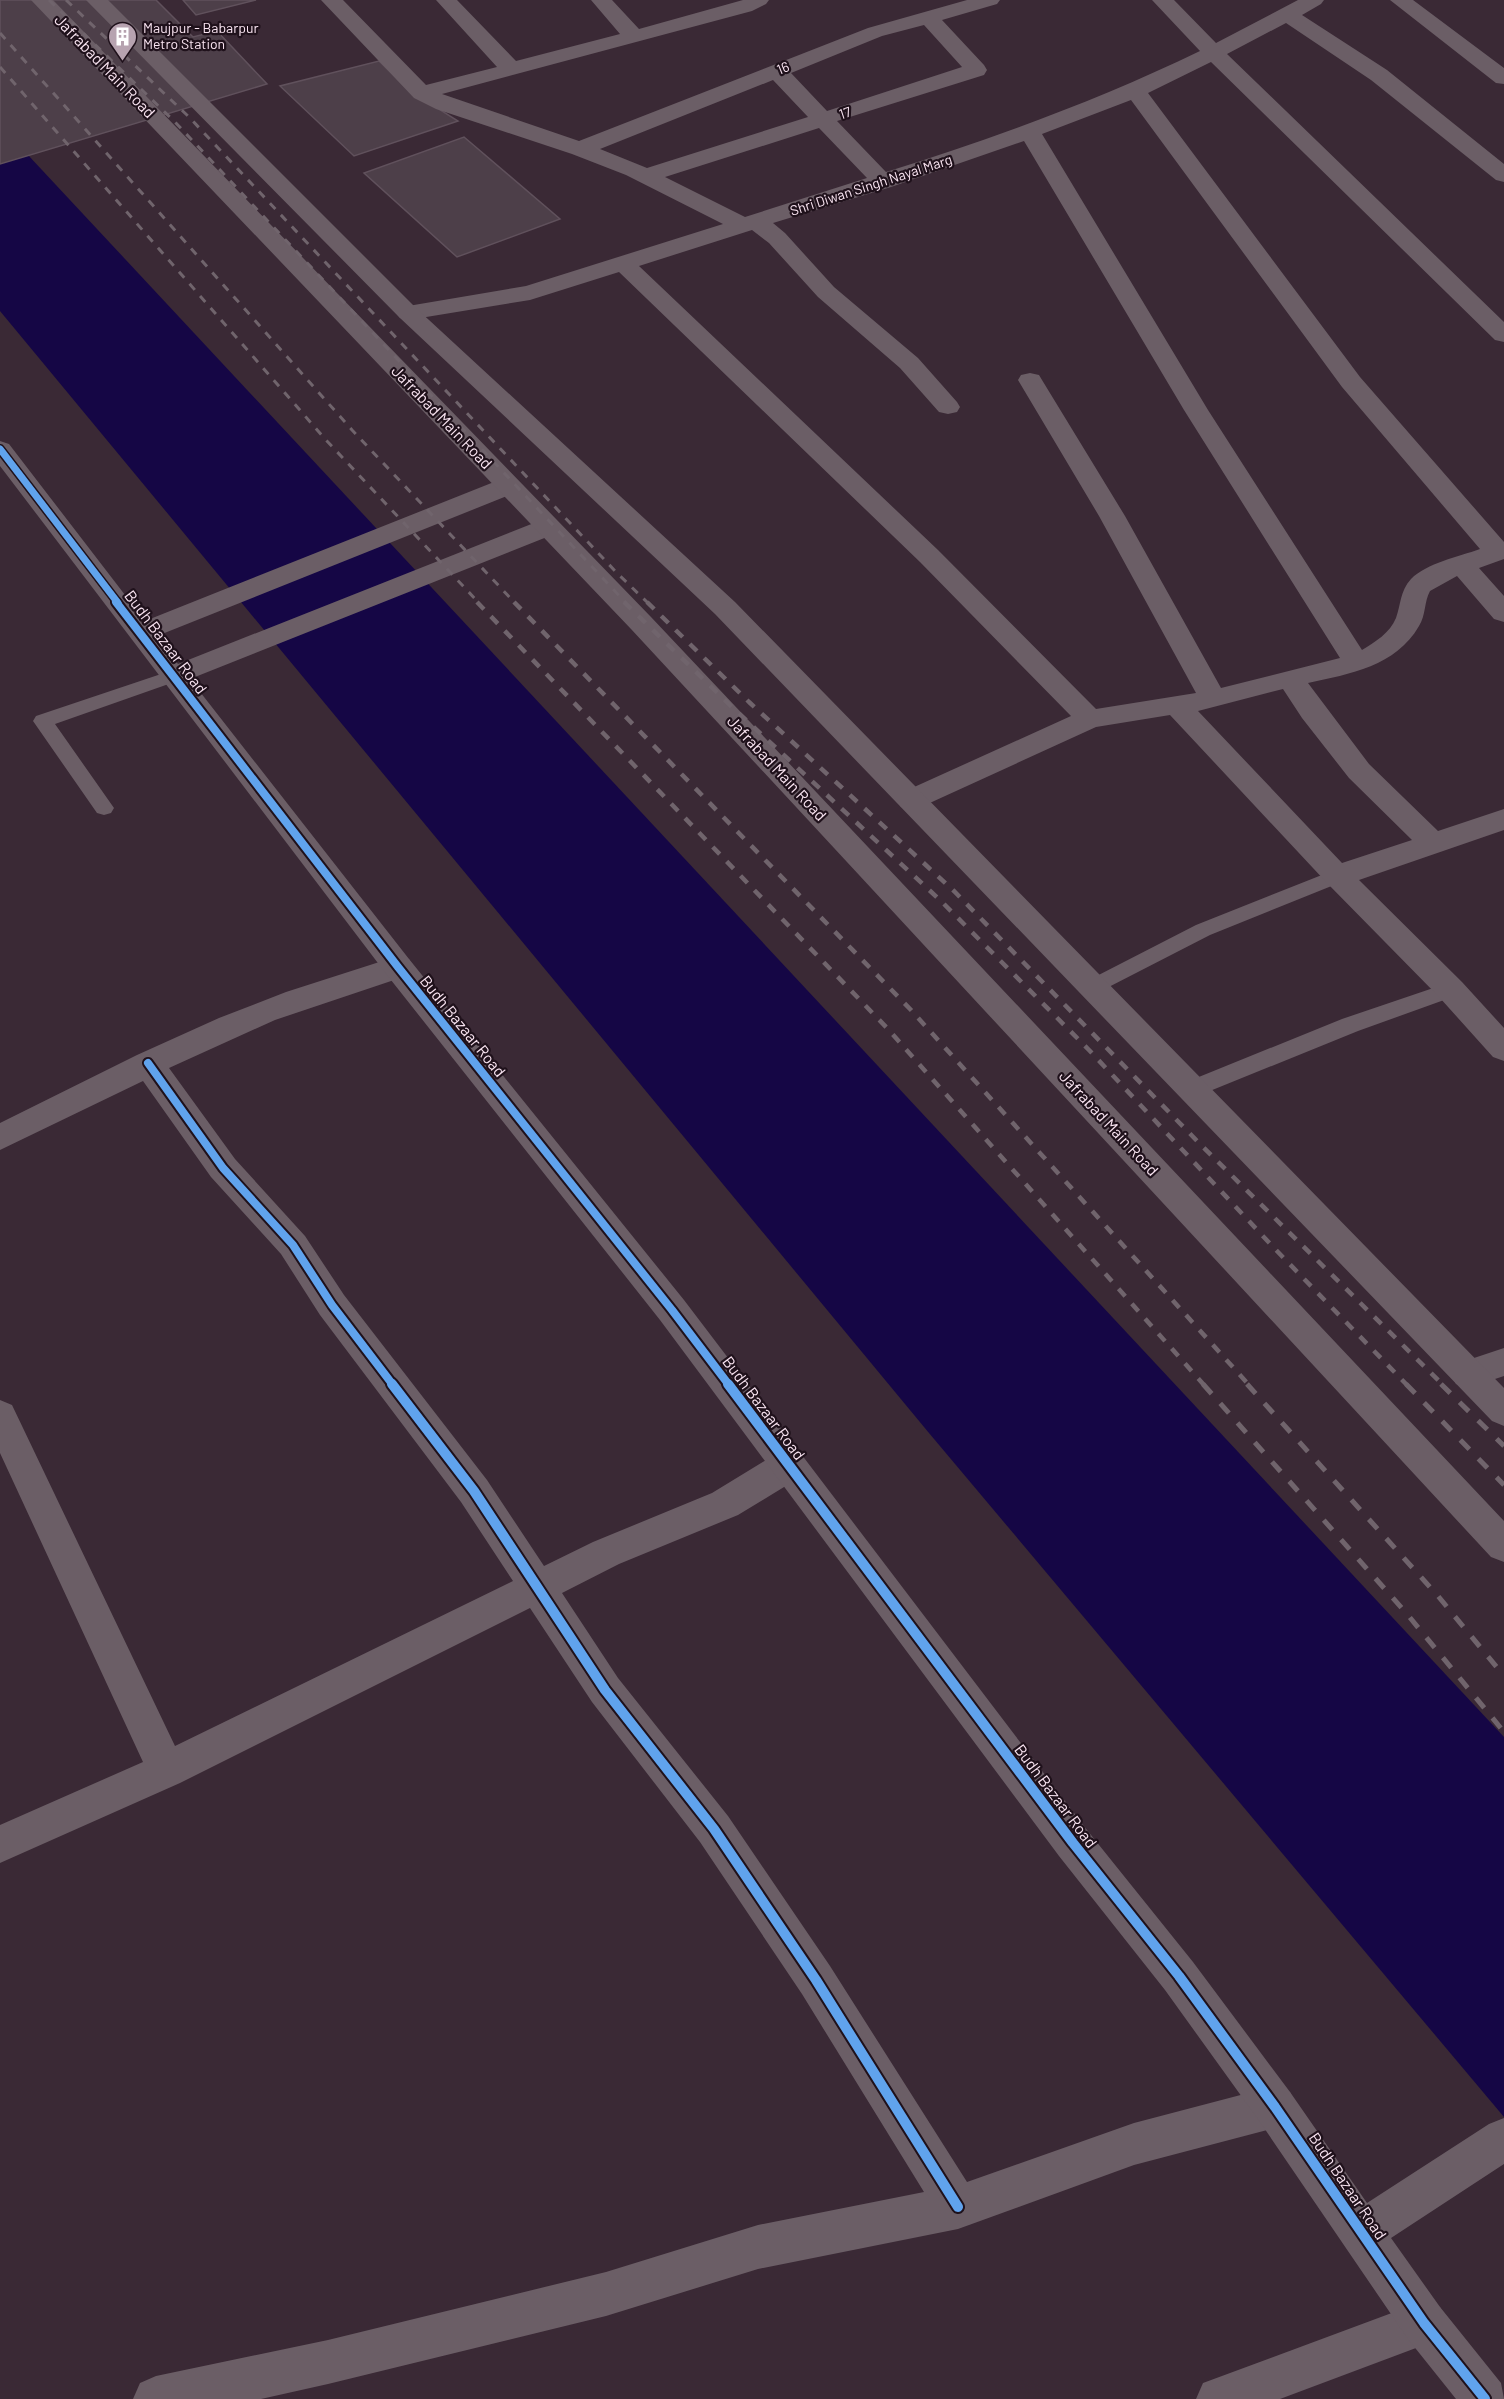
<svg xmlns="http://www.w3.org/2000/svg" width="1504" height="2399" font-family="Barlow,sans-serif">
<rect width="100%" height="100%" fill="#3a2935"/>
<path fill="#150645" d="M0,125L1504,1737V2117L929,1433L0,311Z"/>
<path fill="#4d3f49" stroke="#60515c" stroke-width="1.5" d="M0,0H156L193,37L217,31L267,84L0,164Z
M183,0H256L196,15Z
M379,61L410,91L458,121L354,156L280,86Z
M464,137L560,219L457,257L364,173Z"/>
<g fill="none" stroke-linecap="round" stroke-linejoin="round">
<path fill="#6b5e66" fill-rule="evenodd" d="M173,670L180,672L182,676L180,680L55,724L114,808L111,813L104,815L97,813L33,721L36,716Z
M1337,869L1344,871L1347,876L1344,881L1210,935L1099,992L1092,995L1085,992L1081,987L1085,982L1196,925Z
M1451,982L1458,985L1462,990L1458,995L1358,1031L1200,1095L1192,1097L1184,1095L1181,1089L1184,1083L1342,1019Z"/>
<path fill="#6b5e66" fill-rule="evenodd" d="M321,0H343L426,85L497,67L436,0H457L516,61L620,34L591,0H612L639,29L743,0H769L766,4L752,11L442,94L579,141L868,28L967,0H1000L997,4L942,20L984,65L987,70L984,75L837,121L886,172C994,138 1099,100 1200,51L1152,0H1174L1216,43L1298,0H1324L1321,4L1302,15L1387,70L1504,164V182L1496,180L1371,80L1286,23L1227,54L1504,322V342L1495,340L1211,62L1148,93L1360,377L1504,542V559L1479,568L1504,596V622L1494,619L1457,576L1430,591C1424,602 1426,615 1419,626C1396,666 1350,674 1308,683L1369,764L1438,831L1504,809V830L1359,880L1462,982L1504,1028V1061L1493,1057L1440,998L1327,883L1170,715L1096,727L921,807L911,810L901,807L897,800L901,793L1071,716L920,562L619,272L530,300L408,320L400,318L396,313L400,308L408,306L526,286L723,224L626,175L572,154L436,109L414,98ZM924,25L962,67L827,111L791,73L882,36ZM773,80L808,117L647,168L600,149ZM1131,100L1342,387L1480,549C1458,557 1427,563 1411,579C1400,591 1401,604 1396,618C1390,633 1375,642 1362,650L1208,410L1042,134ZM819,128L867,178L745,217L665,177ZM1024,141L1184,410L1340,658L1221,688L1125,516L1042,380L1039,375L1030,373L1021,375L1018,380L1099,516L1196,693L1096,709L938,550L639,266L752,230L769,243L818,297L900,368L939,412L948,414L957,412L960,407L957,402L918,358L834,287L785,233L773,223L891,187ZM1283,689L1302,718L1349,778L1412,840L1342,863L1198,711Z
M1390,0H1413L1504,68V84L1496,83Z
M398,956L409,959L413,967L409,975L275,1020L169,1068L235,1159L305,1236L344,1295L487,1480L544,1566L593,1542L712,1493L776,1454L789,1450L802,1454L807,1465L802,1476L738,1515L619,1564L562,1593L618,1678L728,1816L830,1966L967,2182L1134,2123L1275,2086L1290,2092L1296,2107L1290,2122L1275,2128L1134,2165L958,2229L758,2269L606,2316L328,2384L261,2399H133L140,2383L156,2376L328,2340L606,2272L758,2225L924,2192L802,1994L700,1842L592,1702L530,1608L180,1783L0,1863V1825L143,1762L0,1453V1400L12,1405L175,1746L513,1581L461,1502L320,1315L281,1254L211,1177L143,1081L0,1150V1123L137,1055L219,1018L286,992Z
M1504,1348V1376L1468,1388L1456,1384L1451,1374L1456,1364Z
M1424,2301L1440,2307L1446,2323L1440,2339L1280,2399H1196L1203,2383Z"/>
<path fill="#6b5e66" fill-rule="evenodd" d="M0,441L9,444L145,621L499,480L508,478L517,480L521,486L517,492L157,636L178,664L539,521L548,519L557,521L561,527L557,533L190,679L409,959L684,1300L1087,1830L1193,1962L1290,2092L1367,2203L1489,2124L1504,2118V2164L1391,2238L1440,2307L1501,2383L1504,2399H1456L1408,2339L1260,2122L1165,1990L1059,1856L660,1320L387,975L0,466Z"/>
<path fill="#6b5e66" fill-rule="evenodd" d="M31,0H53L651,617L1504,1521V1562L1491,1557L631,629Z
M86,0H108L416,308L735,602L1504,1388V1426L1492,1421L715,614L400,318Z"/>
<path stroke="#70646c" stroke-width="3" stroke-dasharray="8 8" stroke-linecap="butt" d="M49,0L175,122L626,603
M66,0L189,117L616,572L648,603
M0,33L352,430L515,603
M0,67L326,440L479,603"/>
<path stroke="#70646c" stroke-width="4.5" stroke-dasharray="10 10" stroke-linecap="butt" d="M477,602L887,1028L1204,1385
M514,602L911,1010L1249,1385
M624,602L732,707L941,901L1089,1050L1276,1250L1407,1385
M647,602L749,702L954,891L1201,1145L1443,1385"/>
<path stroke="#70646c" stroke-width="5" stroke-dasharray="13 13" stroke-linecap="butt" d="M1203,1384L1407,1614L1504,1732
M1247,1384L1438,1596L1504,1676
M1406,1384L1504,1485
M1441,1384L1504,1446"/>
<defs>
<path id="cycleway-far2" d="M0,449L118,603"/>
<path id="cycleway-far1" d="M116,602L398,967L672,1310L729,1385
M148,1063L223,1168L293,1245L332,1305L393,1385"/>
<path id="cycleway" d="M392,1384L474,1491L605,1690L714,1829L816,1980L958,2207
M728,1384L1073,1843L1179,1976L1275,2107L1424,2323L1485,2399"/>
</defs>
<use href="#cycleway-far2" stroke="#1f111b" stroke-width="10"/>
<use href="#cycleway-far1" stroke="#1f111b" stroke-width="12"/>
<use href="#cycleway" stroke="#1f111b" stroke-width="14"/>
<use href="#cycleway-far2" stroke="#60a3ed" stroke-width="7"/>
<use href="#cycleway-far1" stroke="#60a3ed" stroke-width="8"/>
<use href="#cycleway" stroke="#60a3ed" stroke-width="10"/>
</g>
<defs>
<symbol id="building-pin" viewBox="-11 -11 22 30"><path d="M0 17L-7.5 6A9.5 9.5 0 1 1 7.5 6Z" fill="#b7a3b0" stroke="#1f111b"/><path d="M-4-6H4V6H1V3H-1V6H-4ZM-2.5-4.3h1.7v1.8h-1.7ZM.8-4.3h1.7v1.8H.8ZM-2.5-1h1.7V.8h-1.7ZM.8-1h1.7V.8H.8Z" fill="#fff"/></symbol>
</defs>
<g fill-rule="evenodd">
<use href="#building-pin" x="106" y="20" width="33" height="45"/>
</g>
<g text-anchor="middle" stroke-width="4.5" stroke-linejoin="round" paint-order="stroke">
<g font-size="14" fill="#fae5f2" stroke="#1f111b" text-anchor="start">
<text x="143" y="33">Maujpur - Babarpur<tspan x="143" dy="16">Metro Station</tspan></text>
</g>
<g font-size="14" fill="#fae5f2" stroke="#1f111b">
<text transform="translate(783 68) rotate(-22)" y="5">16</text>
<text transform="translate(845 113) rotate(-18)" y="5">17</text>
<text transform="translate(871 185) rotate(-18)" y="5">Shri Diwan Singh Nayal Marg</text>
</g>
<g font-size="16" fill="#fae5f2" stroke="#1f111b">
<text transform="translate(105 66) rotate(46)" y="6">Jafrabad Main Road</text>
<text transform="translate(442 417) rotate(46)" y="6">Jafrabad Main Road</text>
<text transform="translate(166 642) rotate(53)" y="6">Budh Bazaar Road</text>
<text transform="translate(777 768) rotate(47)" y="6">Jafrabad Main Road</text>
<text transform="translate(463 1026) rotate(51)" y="6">Budh Bazaar Road</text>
<text transform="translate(1109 1123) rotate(47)" y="6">Jafrabad Main Road</text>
<text transform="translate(764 1408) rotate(53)" y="6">Budh Bazaar Road</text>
<text transform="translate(1056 1796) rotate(53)" y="6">Budh Bazaar Road</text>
<text transform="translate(1348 2186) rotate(56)" y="6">Budh Bazaar Road</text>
</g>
</g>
</svg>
